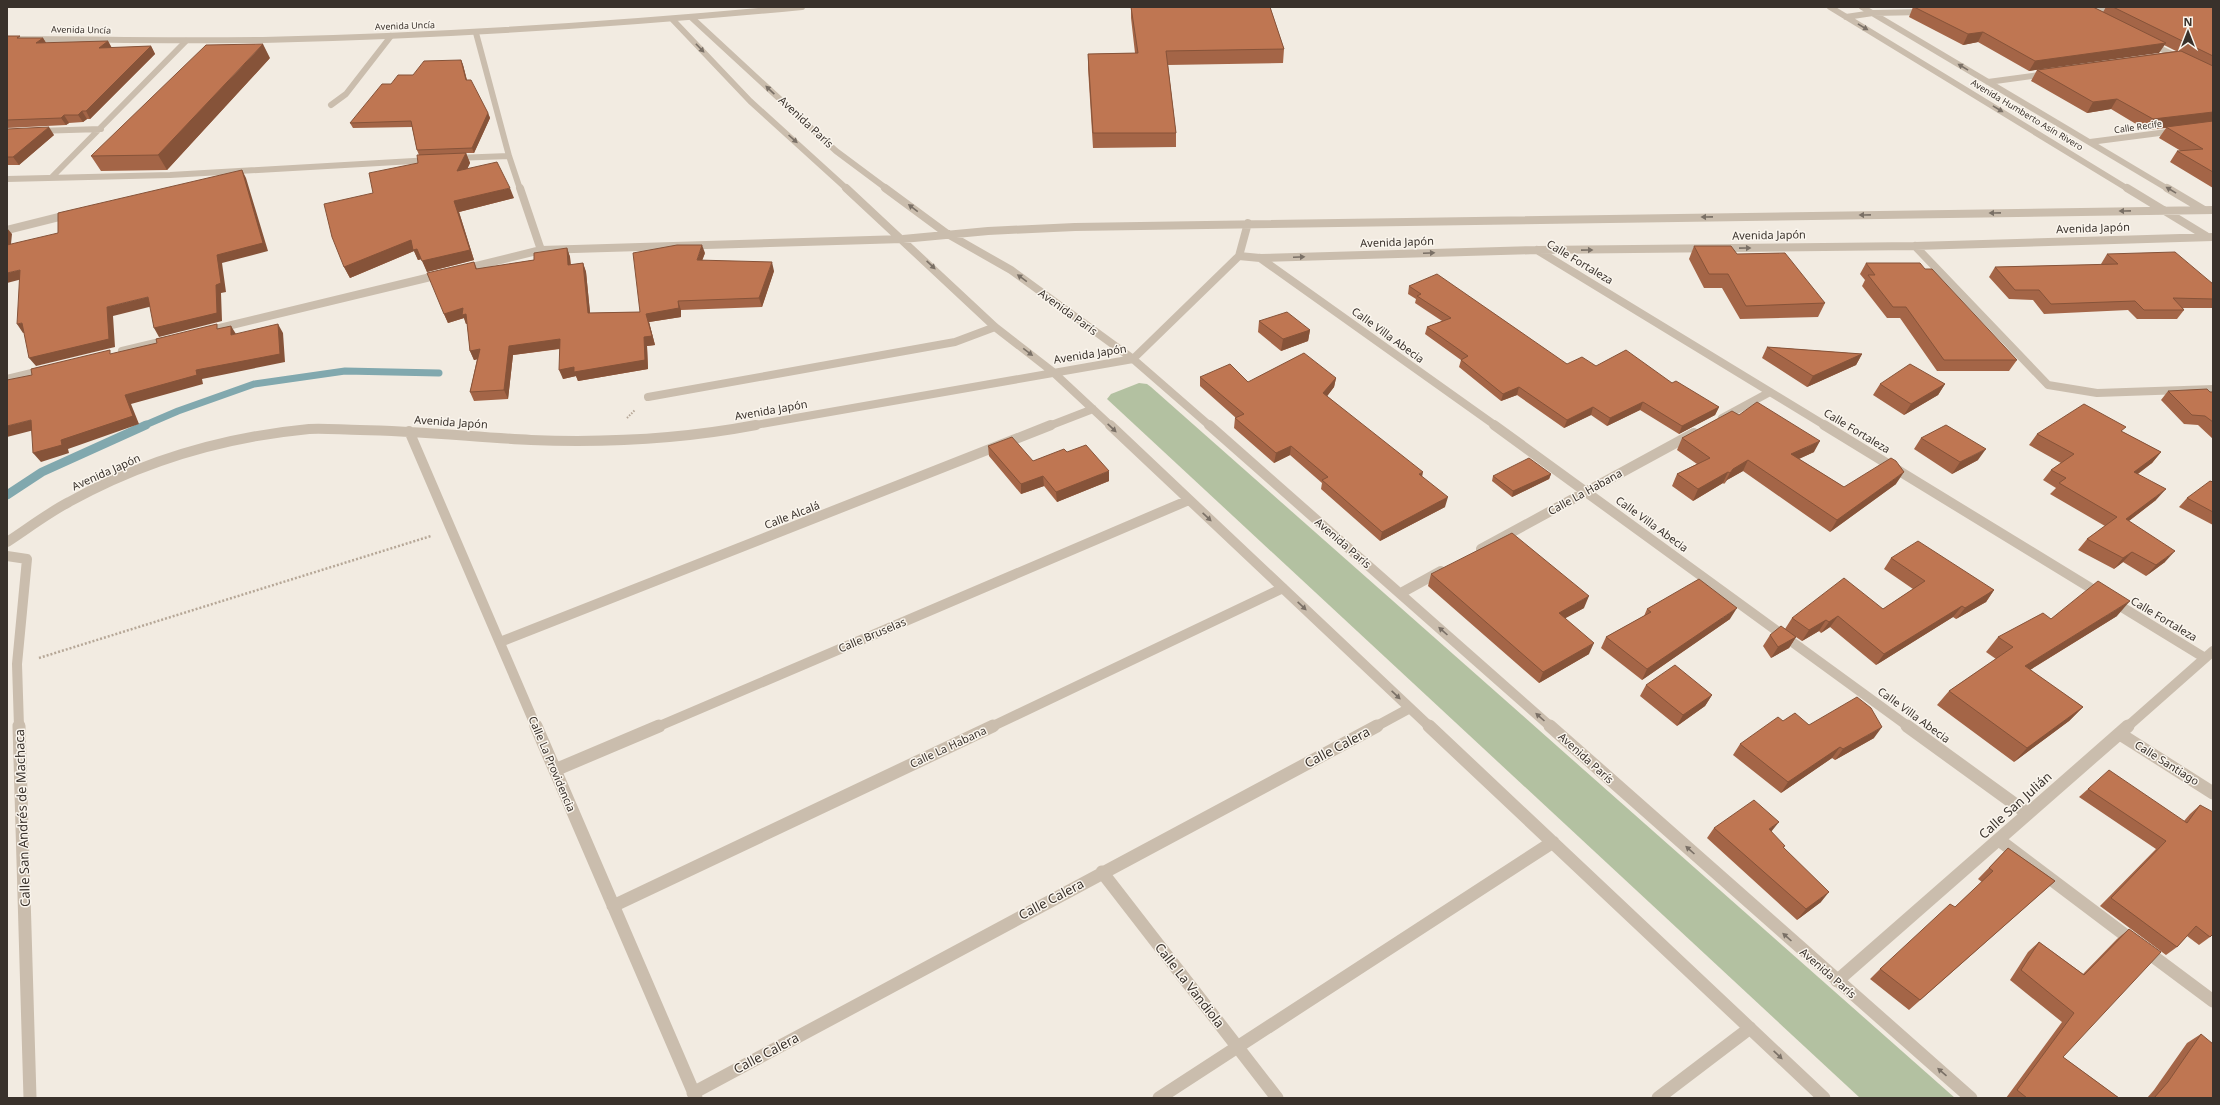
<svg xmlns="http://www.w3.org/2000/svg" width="2220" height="1105" font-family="'Noto Sans',sans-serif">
<rect width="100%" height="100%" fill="#f2ebe1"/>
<path fill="#b3c1a1" d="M1139,383L1147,384L1151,387L1955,1098H1860L1107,399L1111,394Z"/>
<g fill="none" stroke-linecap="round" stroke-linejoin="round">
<path stroke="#81a8ae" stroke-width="7" d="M143,426L178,411L254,384L345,371L439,373"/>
<path stroke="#81a8ae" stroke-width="9" d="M7,495L42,472L146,425"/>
<path stroke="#b6a797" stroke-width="2" stroke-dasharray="1.5 1.5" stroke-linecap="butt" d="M627,418L635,410"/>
<path stroke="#b6a797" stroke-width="2.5" stroke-dasharray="2 2" stroke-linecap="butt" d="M39,658L431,536"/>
<path stroke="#cabdad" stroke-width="6" d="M331,105L346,94L391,36"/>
<path stroke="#cabdad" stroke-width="13" d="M1999,840L2133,941
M2146,951L2213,1001"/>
<path stroke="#cabdad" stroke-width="6" d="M1830,7L2128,189
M1862,7L2168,189
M2083,9H2117
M1846,17L1873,13L1923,12
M692,18L836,151L887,189
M673,20L750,101L847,189
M476,33L509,156L520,189
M2149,43L2180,58
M1988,82L2046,74
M37,131L101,129
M2090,142L2175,131
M455,158L509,156
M52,177L186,41
M7,179L170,175L431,160"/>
<path stroke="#cabdad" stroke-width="8" d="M520,188L541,250
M846,188L995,327L1053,372L1111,426
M885,188L946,233L1011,270L1133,359L1210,426
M2127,188L2206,236
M2167,188L2204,210
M7,230L71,214
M1915,246L2048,385L2097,393L2213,389
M1537,250L1826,426
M1239,256L1248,223
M1260,258L1496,426
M464,269L541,250L903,239L988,231L1075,227L2213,210
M207,331L443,274
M122,351L168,340
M7,379L44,370
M648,397L955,342L995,327
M1722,418L1770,392
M750,426L1133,359L1239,256L1260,258L1537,250L1915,246L2213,237
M1049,426L1093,409"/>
<path stroke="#cabdad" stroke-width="10" d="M1110,425L1430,727
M1209,425L1551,727
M1494,425L1909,727
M1824,425L2205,658
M409,431L536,727
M7,542C27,529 48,513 69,502C143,461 225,437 309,429C326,428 343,430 360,430C417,431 474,437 531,440C606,443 682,439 756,425
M1481,549L1694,433
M7,556L27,559L17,664L19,727
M1401,593L1441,571
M500,642L1051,425
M657,727L1189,500
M991,727L1283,588
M1375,727L1410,708
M2127,727L2213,651"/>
<path stroke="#cabdad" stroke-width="13" d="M19,726L30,1098
M536,726L696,1098
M1429,726L1824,1098
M1550,726L1971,1098
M1907,726L2027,813
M2120,734L2213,793
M555,770L659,726
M1102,872L1277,1098
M613,906L993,726
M1837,981L2128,726
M693,1093L1377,726
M1159,1098L1553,842
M1658,1098L1750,1028"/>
<path stroke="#cabdad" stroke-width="6" d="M7,39C92,39 178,41 263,40C443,36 623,24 802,7"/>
</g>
<path fill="#a46547" d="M1131,7H1270L1284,49L1283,63L1168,65L1176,133V147L1093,148L1088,68V54L1135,53L1131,18Z
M1891,7H2093L2103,12L2106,7H2213V188L2170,162L2177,151H2181L2159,138L2166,128L2146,130L2111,109L2087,113L2031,81L2037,70L2176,51L2164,45L2029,71L1978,42L1963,45L1909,17L1913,7L1892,8Z
M7,36L21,38H43L46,43L108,41L112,48L151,46L155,54L90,119H87L83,122L69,123L66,125L7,128Z
M270,58L167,170L101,171L91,156Z
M461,60L463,65L467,80L488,113L490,118L474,153H466L470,163L467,169L514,198L459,212L474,260L427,272L422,259L418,260L414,251L350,278L344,267L373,193L418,163L419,155L417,150L412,127L353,128L350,123L391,84Z
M7,129L54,135L19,165H7Z
M1694,246L1737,254L1825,303L1818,317L1740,319L1722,288H1704L1689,259Z
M567,248L570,257L571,265L583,263L586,272L590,313L640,312L705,253L702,260L774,271L762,307L681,310V317L649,322L655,345L647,346L648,369L578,381L576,376L563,379L560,349L513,355L508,399L474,401L470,392L477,359L474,360L470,351L467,323L466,324L464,318L448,323L444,314L474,262L477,269L534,260Z
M2107,254L2213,284V308H2183L2184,310L2177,319H2137L2128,310L2044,314L2033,300L2009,299L1989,277L1995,267L2102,265L2101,264Z
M1866,263L1925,269L2017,360L2009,371H1937L1900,318H1887L1862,286L1865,280L1860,274Z
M1409,286L1567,364L1596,366L1672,383L1719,407L1715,415L1679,434L1640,410L1607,426L1591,415L1564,428L1517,395L1501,401L1459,367L1461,360L1425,334L1427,327L1442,321L1415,303L1416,299L1408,294Z
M1259,321L1310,330L1308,341L1281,351L1258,332Z
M1767,347L1862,354L1856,365L1807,387L1762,358Z
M1200,377L1248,382L1336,378L1334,387L1327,396L1422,477L1445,507L1380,541L1321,489L1322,483L1290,455L1274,463L1234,428L1235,418H1236L1200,386Z
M1880,384H1945L1938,395L1904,415L1873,395Z
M2168,391L2213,392V439L2198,425L2184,424L2161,400Z
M1739,415L1814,452L1799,459L1844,487L1896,484L1830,532L1743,471L1727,480L1724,484L1723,483L1693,501L1672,486L1677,474L1697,464L1677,450L1682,438Z
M2123,432L2161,452L2152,463L2138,474L2156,500L2129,521L2165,562L2146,576L2123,562L2114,569L2078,550L2087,539L2105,526L2050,494L2056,488L2043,480L2051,470L2061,463L2029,445L2037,434Z
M1921,438L1978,460L1952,474L1914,449Z
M988,446L1033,461L1067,452L1109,481L1057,502L1044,486L1021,494L989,456Z
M1551,474L1549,479L1512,497L1492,481L1493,476Z
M2213,482V525L2179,507L2187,498Z
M1891,558L1994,590L1986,602L1956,619L1953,617L1876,665L1830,627L1821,633L1819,631L1802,641L1796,637L1789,648L1771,658L1763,646L1770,635L1785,629L1792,618L1883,609L1913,589L1884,569Z
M1431,574L1584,608L1565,618L1589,654L1539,683L1428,586Z
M1647,609L1730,619L1642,680L1601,648L1606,637L1644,616Z
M2117,616L2030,670L2083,707L2069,721L2014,762L1937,705L1949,691L1996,659L1986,652L1998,637L2051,619Z
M1646,685L1712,695L1705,706L1677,726L1640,696Z
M1783,721L1809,725L1874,738L1835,760L1832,758L1781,793L1733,755L1740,744Z
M2088,789L2184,821L2190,814L2200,805L2210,937L2199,945L2187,936L2177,947L2166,955L2100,906L2156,849L2079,797Z
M1714,828L1771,832L1784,848L1821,902L1797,920L1707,838Z
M2008,848L2055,881L1909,1010L1870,979L1880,969L1955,907L1982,882L1978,879Z
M2129,929L2063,1057L2119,1098H2006L2062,1022L2010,980L2028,952L2039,942L2083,974L2117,939Z
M2201,1034L2213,1098H2147L2154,1090L2187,1043Z"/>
<path fill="#865339" d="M1983,32L1978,42L1963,45L1968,34Z
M43,38L48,46L36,43Z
M108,41L112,49L99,48Z
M2166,43L2159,53L2029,71L2035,61Z
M263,44L270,58L167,170L158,155Z
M151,46L155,54L90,119L86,111Z
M461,60L463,65L468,85L466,80Z
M2117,99L2111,109L2087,113L2093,102Z
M82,111L87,119L83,122L78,115Z
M2213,112V122L2146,130L2153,119Z
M488,113L490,118L474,153L472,148Z
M64,115L69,123L66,125L61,118Z
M49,127L54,135L19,165L13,157Z
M466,153L470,163L461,182L457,171Z
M242,170L246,178L268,251L222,263L226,292L221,293L222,321L159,337L154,328L216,285L217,255Z
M510,188L514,198L459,212L474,260L427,272L422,261L454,201Z
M7,228L12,234L10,254L7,249Z
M411,240L417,249L422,259L418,260L414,251L350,278L344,267Z
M702,245L705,253L699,269L697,260Z
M567,248L570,257L571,274L568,265Z
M772,262L774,271L762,307L759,298Z
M583,263L586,272L591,322L588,313Z
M20,270L26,278L7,283V273Z
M148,297L153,306L113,316L115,347L36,366L29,358L107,307Z
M678,301L681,310V317L649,322L655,345L647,346L648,369L578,381L576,376L563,379L559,370L644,337L646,314Z
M463,308L470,323L466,324L464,318L448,323L444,314Z
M22,323L29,331L23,333L17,324Z
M278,324L283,333L285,362L202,379L203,384L131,404L139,424L68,449L69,453L41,462L33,453L61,440L125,395L196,370Z
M231,326L236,334L231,335Z
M1310,330L1308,341L1281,351L1283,339Z
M560,339L564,348L513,355L508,399L504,390L509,346Z
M480,349L484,358L474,360L470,351Z
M1862,354L1856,365L1807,387L1813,376Z
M1336,378L1334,387L1322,403L1323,393Z
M1945,384L1938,395L1904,415L1911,404Z
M1519,387L1517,395L1501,401L1503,394Z
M1643,402L1640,410L1607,426L1610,418Z
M1593,407L1591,415L1564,428L1567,420Z
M1719,407L1715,415L1679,434L1682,426Z
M31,420L38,429L7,437V426Z
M1820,441L1814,452L1785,465L1791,454Z
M1291,446L1290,455L1274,463L1276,453Z
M1986,449L1978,460L1952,474L1960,462Z
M2161,452L2152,463L2125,483L2134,472Z
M1748,460L1743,471L1727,480L1724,484L1730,473L1733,469Z
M1109,471V481L1057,502L1056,492Z
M1423,472L1421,482L1419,474Z
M1728,472L1723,483L1693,501L1698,489Z
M1904,472L1896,484L1830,532L1837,520Z
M1551,474L1549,479L1512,497L1513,491Z
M1043,476L1044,486L1021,494V484Z
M2166,489L2156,500L2117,530L2126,519Z
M1448,497L1445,507L1380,541L1382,532Z
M2175,551L2165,562L2146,576L2156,565Z
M2132,552L2123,562L2114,569L2123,558Z
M1994,590L1986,602L1956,619L1965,608Z
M1589,596L1584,608L1555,624L1559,613Z
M2130,601L2117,616L2012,681L2025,666Z
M1962,606L1953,617L1876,665L1884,654Z
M1737,608L1730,619L1642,680L1647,669Z
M1838,616L1830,627L1821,633L1829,622Z
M1826,620L1819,631L1802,641L1809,630Z
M1796,637L1789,648L1771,658L1778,647Z
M1594,643L1589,654L1539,683L1543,672Z
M1712,695L1705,706L1677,726L1683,715Z
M2083,707L2069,721L2014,762L2027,748Z
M1882,727L1874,738L1835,760L1843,749Z
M1840,747L1832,758L1781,793L1788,782Z
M1779,822L1771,832L1769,829Z
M1829,892L1821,902L1797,920L1806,909Z"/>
<path fill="#bf7652" stroke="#865339" d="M1131,7H1270L1284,49L1166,51L1176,133H1093L1088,54L1138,53Z
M1914,7H2093L2166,43L2035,61L1983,32L1968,34Z
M2113,7H2213V56Z
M7,36H20L17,38H43L36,43L108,41L99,48L151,46L86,111H82L78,115H64L61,118L7,120Z
M263,44L158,155L91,156L206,45Z
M2181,51L2213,66V112L2153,119L2117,99L2093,102L2037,70Z
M461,60L466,80H471L488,113L472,148L417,150L411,121L350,123L382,84H391L398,75H413L424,61Z
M2213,121V172L2177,151L2203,149L2166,127Z
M49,127L13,157H7V129Z
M466,153L457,171L497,162L510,188L454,201L470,250L422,261L417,249L413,250L411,240L344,267L332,237L324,204L373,193L369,173L418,163L417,155Z
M242,170L263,243L217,255L221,283L216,285L217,313L154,328L148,297L107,307L109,339L29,358L22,323L17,324L20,270L7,273V245L58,233V213Z
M677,245H702L697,260L772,262L759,298L678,301L679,308L646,314L652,336L644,337L645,360L574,372V367L559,370L560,339L509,346L504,390L470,392L480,349L470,351L466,314L462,315L463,308L444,314L427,273L474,262L476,269L534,260V253L567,248L568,265L583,263L588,313L640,312L633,253Z
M1694,246H1731L1737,254L1785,253L1825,303L1746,306L1728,274H1709Z
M2175,252L2213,284V299L2173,298L2184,310H2144L2135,301L2051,304L2039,290H2015L1995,267L2118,264L2107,254Z
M1866,263H1920L1925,269H1932L2017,360H1944L1906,307H1893L1868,275H1875Z
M1437,274L1567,364L1582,357L1596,366L1626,350L1672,383L1676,381L1719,407L1682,426L1643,402L1610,418L1593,407L1567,420L1519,387L1503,394L1461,360L1468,356L1427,327L1451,318L1417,296L1421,294L1409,286Z
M1287,312L1310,330L1283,339L1259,321Z
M217,324V329L231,326V335L278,324L280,354L196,370L197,375L125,395L133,416L61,440L62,445L33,453L31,420L7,426V380L32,375L31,369L110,350V354L157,343L156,339Z
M1767,347L1862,354L1813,376Z
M1304,353L1336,378L1323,393L1423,472L1419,474L1448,497L1382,532L1322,480L1328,477L1291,446L1276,453L1235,418L1244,414L1200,377L1230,364L1248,382Z
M1910,364L1945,384L1911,404L1880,384Z
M2207,389L2210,392H2213V422L2205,416L2192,415L2168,391Z
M1757,402L1820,441L1791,454L1844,487L1891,458L1896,461L1904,472L1837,520L1748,460L1733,469L1730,473L1728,472L1698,489L1677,474L1710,458L1682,438L1732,411L1739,415Z
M2084,404L2126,427L2121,431L2161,452L2134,472L2166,489L2126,519L2175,551L2156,565L2132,552L2123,558L2087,539L2117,517L2059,483L2066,478L2051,470L2074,454L2037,434Z
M1946,425L1986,449L1960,462L1921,438Z
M1012,437L1033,461L1064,449L1067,452L1086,445L1109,471L1056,492L1043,476L1021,484L988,446Z
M1529,458L1551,474L1513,491L1493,476Z
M2210,481L2213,482V512L2187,498Z
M1512,533L1589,596L1559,613L1594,643L1543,672L1431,574Z
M1918,541L1994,590L1965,608L1962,606L1884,654L1838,616L1829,622L1826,620L1809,630L1792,618L1844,578L1883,609L1925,581L1891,558Z
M1699,579L1737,608L1647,669L1606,637L1651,612L1647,609Z
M2098,581L2130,601L2025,666L2083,707L2027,748L1949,691L2013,647L1998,637L2043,613L2051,619Z
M1781,626L1796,637L1778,647L1770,635Z
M1675,665L1712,695L1683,715L1646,685Z
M1857,697L1871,708L1882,727L1843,749L1840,747L1788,782L1740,744L1778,717L1783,721L1795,713L1809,725Z
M2109,770L2187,823L2200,805L2213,812V934L2210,937L2196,926L2177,947L2111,898L2166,841L2088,789Z
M1754,800L1779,822L1769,829L1785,846L1783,847L1829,892L1806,909L1714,828Z
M2008,848L2055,881L1920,1000L1880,969L1950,904L1955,907L1993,871L1989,868Z
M2129,929L2161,952L2063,1057L2119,1098H2027L2017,1090L2074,1013L2021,970L2039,942L2084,975Z
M2201,1034L2213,1044V1098H2154L2168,1082Z"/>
<defs><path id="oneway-solid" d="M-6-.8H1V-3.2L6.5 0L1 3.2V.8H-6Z"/></defs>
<g fill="#7a7066">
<use href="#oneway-solid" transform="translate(1863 27) rotate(31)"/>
<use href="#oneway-solid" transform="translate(700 48) rotate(46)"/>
<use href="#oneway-solid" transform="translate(1963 67) rotate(-149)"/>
<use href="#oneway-solid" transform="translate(770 90) rotate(-137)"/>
<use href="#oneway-solid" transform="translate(1998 109) rotate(31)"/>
<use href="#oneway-solid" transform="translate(793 139) rotate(42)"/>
<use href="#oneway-solid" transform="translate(2171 190) rotate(-149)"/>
<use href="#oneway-solid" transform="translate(913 208) rotate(-143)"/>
<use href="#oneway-solid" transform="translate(2125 211) rotate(179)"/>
<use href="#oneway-solid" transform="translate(1995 213) rotate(179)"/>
<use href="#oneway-solid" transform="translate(1865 215) rotate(179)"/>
<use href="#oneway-solid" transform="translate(1707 217) rotate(179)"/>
<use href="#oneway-solid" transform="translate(1745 248) rotate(-1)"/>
<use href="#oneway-solid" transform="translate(1587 250) rotate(-1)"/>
<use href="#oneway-solid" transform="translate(1429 253) rotate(-2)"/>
<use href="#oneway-solid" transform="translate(1299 257) rotate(-2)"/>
<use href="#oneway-solid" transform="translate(931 265) rotate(43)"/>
<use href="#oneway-solid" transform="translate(1022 278) rotate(-144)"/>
<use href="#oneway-solid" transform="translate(1028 352) rotate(37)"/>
<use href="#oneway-solid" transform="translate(1112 428) rotate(43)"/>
<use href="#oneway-solid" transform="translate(1207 517) rotate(43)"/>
<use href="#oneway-solid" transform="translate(1302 606) rotate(43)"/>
<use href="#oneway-solid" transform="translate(1443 631) rotate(-138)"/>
<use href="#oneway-solid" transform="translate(1396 695) rotate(43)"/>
<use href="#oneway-solid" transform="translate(1540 717) rotate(-138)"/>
<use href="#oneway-solid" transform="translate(1690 850) rotate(-138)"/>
<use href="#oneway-solid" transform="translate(1787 937) rotate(-138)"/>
<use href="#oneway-solid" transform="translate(1778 1055) rotate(43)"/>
<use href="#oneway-solid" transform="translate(1942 1072) rotate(-139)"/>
</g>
<g text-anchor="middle" stroke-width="3" stroke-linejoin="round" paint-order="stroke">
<g font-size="9" fill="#39312b" stroke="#faf5ed">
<text transform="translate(405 26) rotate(-2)" y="3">Avenida Uncía</text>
<text transform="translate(81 30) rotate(1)" y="3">Avenida Uncía</text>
<text transform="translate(2027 115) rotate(31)" y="3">Avenida Humberto Asín Rivero</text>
<text transform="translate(2138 127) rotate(-8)" y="3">Calle Recife</text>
</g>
<g font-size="11" fill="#39312b" stroke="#faf5ed">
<text transform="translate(806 122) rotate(43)" y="4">Avenida París</text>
<text transform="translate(2093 228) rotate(-2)" y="4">Avenida Japón</text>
<text transform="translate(1769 235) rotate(-1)" y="4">Avenida Japón</text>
<text transform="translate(1397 242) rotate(-2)" y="4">Avenida Japón</text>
<text transform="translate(1580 262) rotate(31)" y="4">Calle Fortaleza</text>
<text transform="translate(1068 312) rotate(36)" y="4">Avenida París</text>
<text transform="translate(1388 335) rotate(36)" y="4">Calle Villa Abecia</text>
<text transform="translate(1090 354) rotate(-9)" y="4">Avenida Japón</text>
<text transform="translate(771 410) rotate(-10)" y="4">Avenida Japón</text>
<text transform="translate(451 422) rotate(4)" y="4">Avenida Japón</text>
<text transform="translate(1857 431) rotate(31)" y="4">Calle Fortaleza</text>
<text transform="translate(106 472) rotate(-24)" y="4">Avenida Japón</text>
<text transform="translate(1585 492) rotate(-29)" y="4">Calle La Habana</text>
<text transform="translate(792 515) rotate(-21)" y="4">Calle Alcalá</text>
<text transform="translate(1652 524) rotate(36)" y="4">Calle Villa Abecia</text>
<text transform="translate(1343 543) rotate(41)" y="4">Avenida París</text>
<text transform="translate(2164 619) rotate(31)" y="4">Calle Fortaleza</text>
<text transform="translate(872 635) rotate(-23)" y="4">Calle Bruselas</text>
<text transform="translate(1914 715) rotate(36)" y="4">Calle Villa Abecia</text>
<text transform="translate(948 747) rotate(-25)" y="4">Calle La Habana</text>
<text transform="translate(1586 758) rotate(42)" y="4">Avenida París</text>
<text transform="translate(2167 763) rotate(32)" y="4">Calle Santiago</text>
<text transform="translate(552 764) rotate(67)" y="4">Calle La Providencia</text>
<text transform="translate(1828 973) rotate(41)" y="4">Avenida París</text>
</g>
<g font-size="13" fill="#39312b" stroke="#faf5ed">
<text transform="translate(1337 747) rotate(-28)" y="5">Calle Calera</text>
<text transform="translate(2015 805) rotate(-42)" y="5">Calle San Julián</text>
<text transform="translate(22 818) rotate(-92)" y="5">Calle San Andrés de Machaca</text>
<text transform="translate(1051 899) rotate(-28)" y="5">Calle Calera</text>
<text transform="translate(1190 985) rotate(52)" y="5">Calle La Vandiola</text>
<text transform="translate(766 1053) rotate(-28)" y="5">Calle Calera</text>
</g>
</g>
<rect width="2220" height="1105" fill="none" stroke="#39312b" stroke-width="16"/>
<g transform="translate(2188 32)" stroke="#faf5ed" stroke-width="3" paint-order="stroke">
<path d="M0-3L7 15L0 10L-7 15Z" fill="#39312b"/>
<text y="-6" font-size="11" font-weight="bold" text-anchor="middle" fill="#39312b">N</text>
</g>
</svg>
